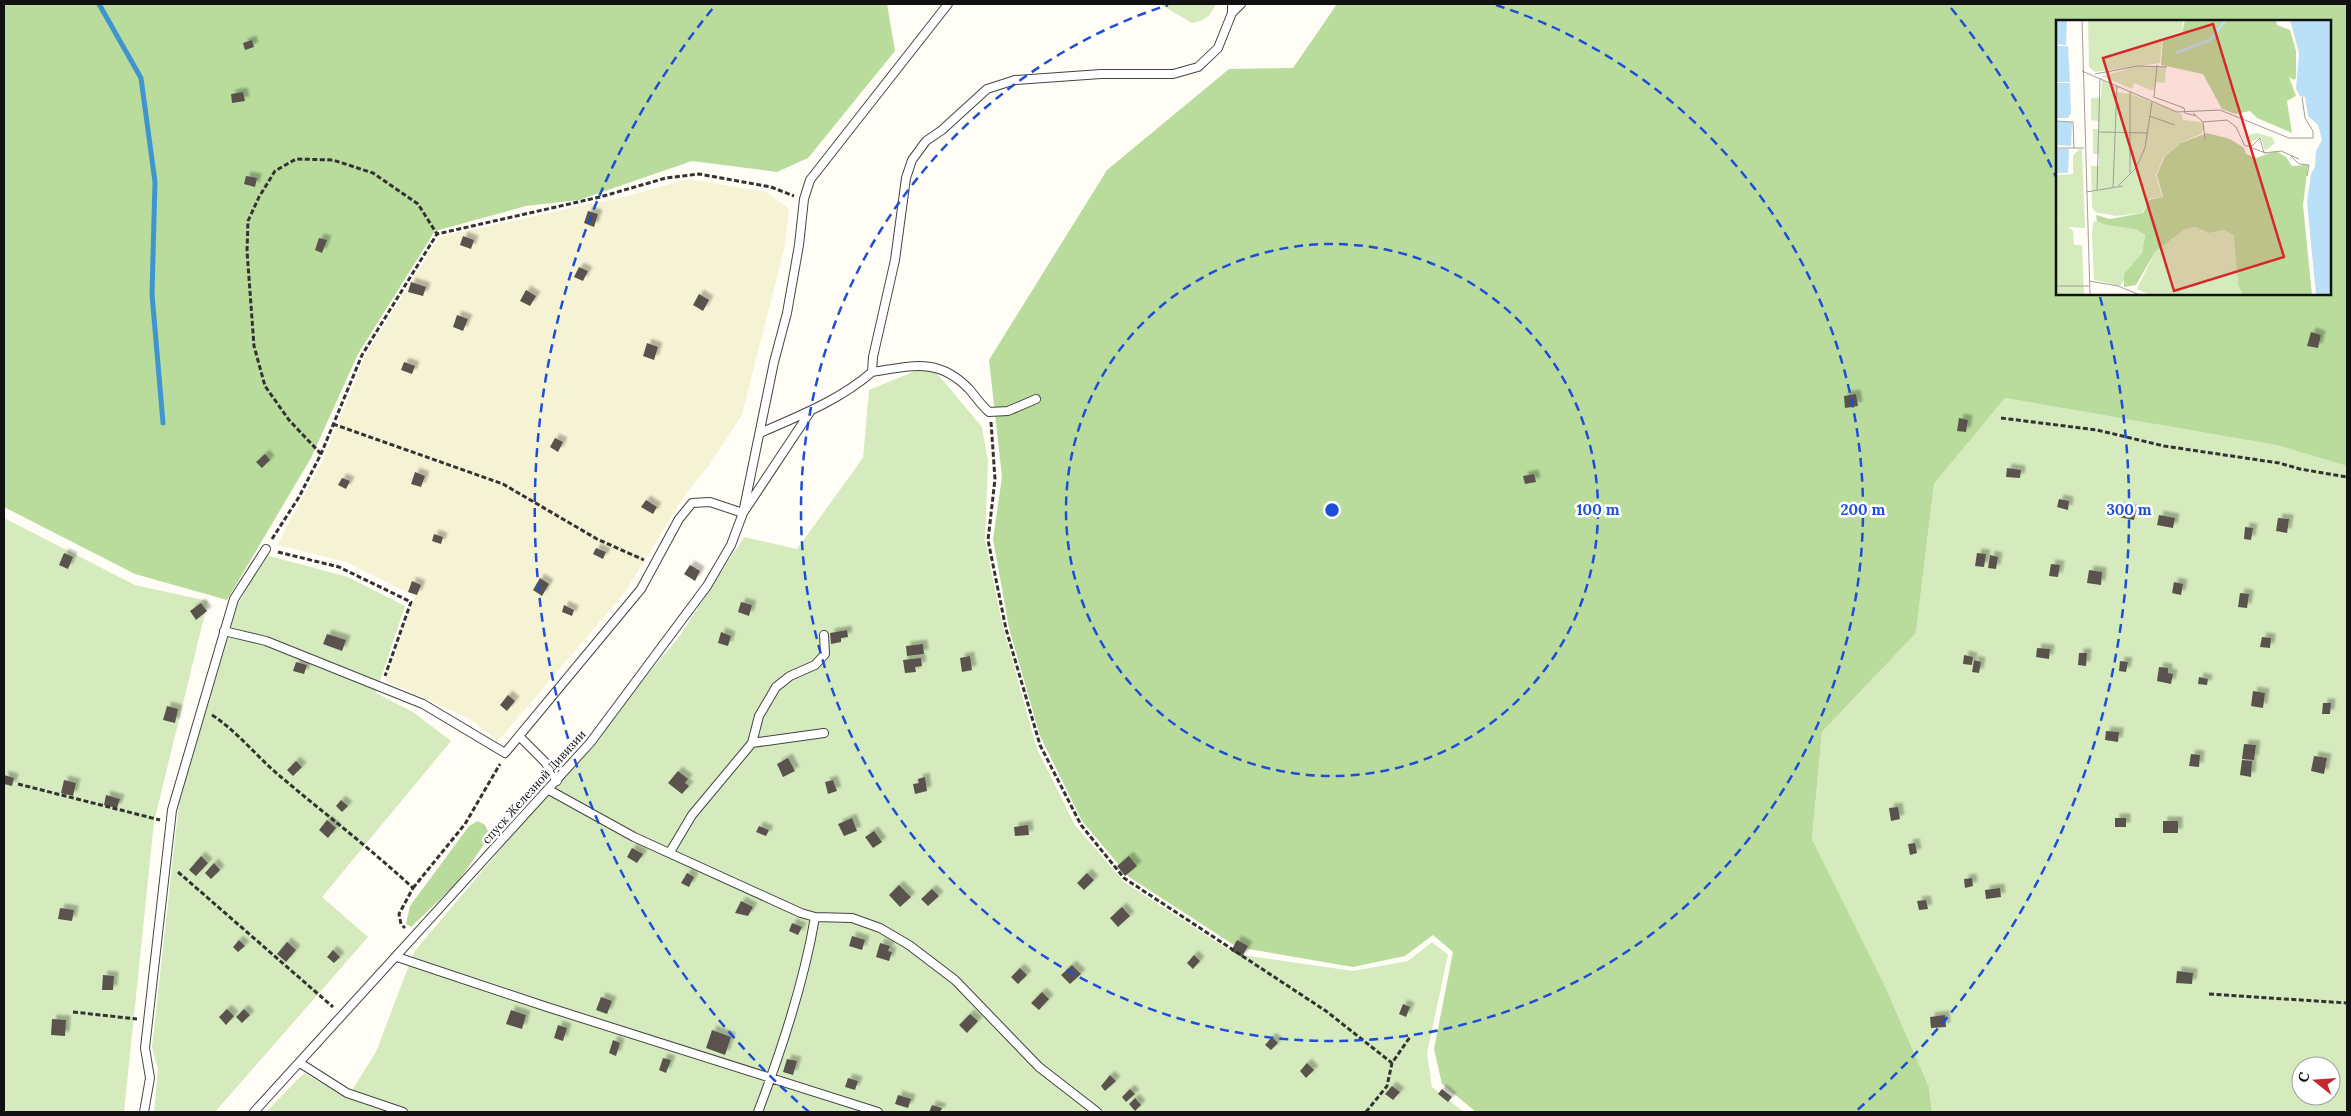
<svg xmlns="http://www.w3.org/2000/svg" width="2351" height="1116" font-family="Lora,serif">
<defs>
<filter id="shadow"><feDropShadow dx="4.5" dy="-4.5" stdDeviation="1" flood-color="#0004"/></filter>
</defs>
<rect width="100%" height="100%" fill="#fffdf5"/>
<path fill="#f6f3d4" d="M689,179L766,192L789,209L785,245L742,415L710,464L684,496L625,592L498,741L470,719L386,681L415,596L346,562L277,545L323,460L365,356L439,237L627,196Z"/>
<path fill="#d5ebbd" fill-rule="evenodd" d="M1160,4H1215C1212,16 1204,21 1192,23Z
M930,365L982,427L988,461L985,540L1002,623L1037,749L1075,825L1124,882L1235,954L1353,971L1408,961L1432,942L1448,955L1427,1053L1432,1087L1464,1112H266L304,1073L347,1098L376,1052L414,952L679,637L744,537L797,549L863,458L869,390Z
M2005,398L2276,445L2347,466V1112H1932L1929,1087L1884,984L1812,839L1822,732L1916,633L1934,484ZM2301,1066H2331V1096H2301Z
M4,518L135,585L208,601L154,822L124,1112H4Z
M266,555L348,577L405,606L376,693L413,712L451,741L322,897L368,937L215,1112H154L158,1069L152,1047L179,803L238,604Z"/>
<path fill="#b9dc9c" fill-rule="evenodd" d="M4,4H887L895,51L808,158L777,172L692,161L579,200L526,206L435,231L358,354L311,458L227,600L135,574L4,507Z
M1337,4H2347V466L2276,445L2005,398L1934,484L1916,633L1822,732L1812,839L1884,984L1929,1087L1932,1112H1476L1442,1084L1434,1049L1453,952L1433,935L1405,956L1353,967L1237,947L1129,877L1082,821L1040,736L1009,628L993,539L1002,477L989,360L1107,170L1229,69L1293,68ZM2057,21H2330V294H2057Z
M478,821L485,825L490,836L457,883L411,927L406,924L410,906L469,826Z"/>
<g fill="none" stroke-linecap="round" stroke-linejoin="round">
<path stroke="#3f96cf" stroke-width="5" d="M99,4L141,78L155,182L152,294L163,423"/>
</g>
<path fill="#5a524d" filter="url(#shadow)" d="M252,40L254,47L245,50L243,43Z
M243,92L245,101L232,103L231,94Z
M246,176L257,178L255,187L244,184Z
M588,211L598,214L594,227L584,223Z
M463,236L474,240L471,249L460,245Z
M319,238L327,240L322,253L315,250Z
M579,267L588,271L583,281L574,277Z
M411,282L426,287L423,296L408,292Z
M526,290L536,296L530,306L520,301Z
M699,294L709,300L703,311L693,305Z
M457,315L468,319L463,331L453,327Z
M2311,332L2321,335L2318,348L2307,346Z
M647,343L658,347L654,360L643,356Z
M404,362L415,366L412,374L401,370Z
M1856,394L1858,406L1845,408L1844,396Z
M1959,418L1968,420L1966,432L1957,431Z
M555,438L563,442L558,452L550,447Z
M265,454L270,460L262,468L256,462Z
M2007,468L2021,470L2020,478L2006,477Z
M415,472L425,476L421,487L411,484Z
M1534,474L1536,482L1525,484L1523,476Z
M342,478L350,481L346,489L338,485Z
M2059,499L2069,501L2068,510L2057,507Z
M646,500L657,507L653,514L641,507Z
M2120,507L2136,510L2134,520L2118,517Z
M2159,515L2175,518L2173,528L2157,525Z
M2278,518L2289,519L2287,533L2276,531Z
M2245,527L2253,528L2251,540L2244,539Z
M434,534L443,537L441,544L432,541Z
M596,548L606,552L603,559L593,554Z
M64,553L73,557L68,569L59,565Z
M1977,553L1986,554L1984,567L1975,566Z
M1990,555L1998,557L1996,569L1988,568Z
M2051,564L2060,565L2058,577L2049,576Z
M690,565L700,571L695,581L684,574Z
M2089,570L2102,572L2101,585L2087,583Z
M540,578L549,584L542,596L533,590Z
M412,581L421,585L417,595L408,592Z
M2174,582L2183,584L2181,595L2172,593Z
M2240,593L2249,594L2247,608L2238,607Z
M741,602L752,605L749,616L738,612Z
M201,603L207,611L196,620L190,611Z
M564,605L574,610L572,616L562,612Z
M847,630L848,637L841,638V642L831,644L830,633Z
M721,632L731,636L728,646L718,643Z
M327,634L346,640L342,651L323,644Z
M2262,637L2271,638L2270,648L2260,647Z
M923,644L924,654L907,656L906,646Z
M2037,648L2050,649L2049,659L2036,657Z
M2079,653H2087L2086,666L2078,665Z
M1964,655L1973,657L1972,665L1963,664Z
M970,656L972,670L962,672L960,658Z
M921,658L922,666L915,667L916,672L905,673L903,660Z
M1974,660L1981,662L1979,673L1972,672Z
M2120,661L2128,662L2126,672L2119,671Z
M296,662L307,665L304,674L293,671Z
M2159,667L2168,668V673L2173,674L2171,684L2157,681Z
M2199,677L2208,679L2207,685L2198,684Z
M2253,691L2265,693L2263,708L2251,706Z
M508,695L515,701L507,711L500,705Z
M2323,703H2331L2330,714H2322Z
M167,706L178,709L175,723L163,720Z
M2106,731L2119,732L2118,742L2105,740Z
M2244,744L2256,745L2254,760L2242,759Z
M2191,754L2200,755L2199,767L2189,766Z
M2314,756L2327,758L2324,774L2311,771Z
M788,758L795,771L783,777L777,764Z
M2242,760L2252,761L2251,777L2240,775Z
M296,761L302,767L293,776L287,770Z
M678,771L688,779L685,783L689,786L682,794L668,783Z
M4,775L14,778L12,786L4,784Z
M925,777L927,791L915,794L913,784L919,783L918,779Z
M64,780L76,783L73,796L61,793Z
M833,780L837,791L828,794L825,782Z
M106,795L120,799L117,808L104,805Z
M341,800L348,806L342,812L336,806Z
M1898,807L1900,819L1891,821L1889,808Z
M852,818L857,831L844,836L838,824Z
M2115,818H2126V827H2115Z
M327,820L336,828L328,838L319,830Z
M2163,821H2178V833H2163Z
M1028,825L1029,835L1015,836L1014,827Z
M759,826L769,830L766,836L756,832Z
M874,831L882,842L873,848L865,837Z
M1915,843L1917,853L1910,855L1908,844Z
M632,848L643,854L637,863L627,857Z
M201,856L208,863L196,876L189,870Z
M1129,856L1137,866L1125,876L1117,866Z
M214,863L220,870L211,879L205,873Z
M687,873L694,877L689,887L681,883Z
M1087,873L1094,880L1084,890L1077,883Z
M1972,878L1973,886L1965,888L1964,879Z
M899,885L911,897L900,907L889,895Z
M2000,888L2001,897L1986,899L1985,890Z
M932,889L939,896L928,906L921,899Z
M1926,900L1928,909L1919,910L1917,901Z
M741,901L753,907L748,916L735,913Z
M1122,907L1130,916L1118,927L1110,918Z
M60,908L74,910L72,921L58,919Z
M792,923L802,927L798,935L789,931Z
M852,936L865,940L862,950L849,946Z
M239,940L245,946L238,952L233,947Z
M1237,940L1248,946L1242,957L1231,951Z
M287,942L296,950L286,962L277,954Z
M880,943L890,946L888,951L892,952L889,961L876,957Z
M333,950L340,957L334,963L327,957Z
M1194,955L1200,961L1193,969L1187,963Z
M1072,965L1081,974L1070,984L1061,975Z
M1020,968L1027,975L1018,984L1011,977Z
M2177,971L2193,973L2192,984L2176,983Z
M103,975L114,976L113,990H102Z
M1042,992L1049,999L1039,1010L1031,1003Z
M601,997L612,1001L607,1014L596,1010Z
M1403,1004L1410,1007L1406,1017L1399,1014Z
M227,1009L234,1016L226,1025L219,1017Z
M244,1009L250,1015L242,1023L236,1017Z
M511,1010L526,1015L522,1029L506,1024Z
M970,1014L978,1021L967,1033L959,1025Z
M1945,1015L1946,1027L1931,1028L1930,1017Z
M52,1019L66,1020L65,1036L51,1035Z
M558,1025L567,1028L563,1041L554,1038Z
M712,1030L731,1037L725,1055L706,1048Z
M1272,1037L1278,1043L1271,1050L1265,1045Z
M613,1040L620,1043L616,1056L609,1053Z
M663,1058L671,1060L666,1073L659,1070Z
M787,1059L797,1061L793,1075L783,1072Z
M1307,1063L1314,1070L1306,1078L1300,1071Z
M1110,1075L1116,1081L1105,1091L1101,1086Z
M848,1078L858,1081L855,1090L845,1087Z
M1392,1086L1400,1092L1393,1100L1385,1094Z
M1130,1089L1135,1094L1126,1102L1122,1097Z
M1442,1089L1452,1097L1448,1102L1438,1094Z
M898,1095L911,1099L908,1108L895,1104Z
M1135,1098L1141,1105L1135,1111L1129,1104Z
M932,1105L942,1108L940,1112H929Z"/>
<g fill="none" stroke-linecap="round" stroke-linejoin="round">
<defs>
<path id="lane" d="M1232,13L1241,4
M872,372C912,366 938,357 969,389C976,397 981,405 989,412L1008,411L1036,399
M760,433C799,416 840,400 872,372L873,357L895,260L906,178L912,160L926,141L942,130L987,89L1015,80L1101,74H1173L1198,67L1218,48L1232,13V4
M224,631L266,641L423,704L505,753L641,589L679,519L692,503L710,502L743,513L810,412
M520,737L545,762L557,781
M752,743L824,733
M549,790L634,837L801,913L815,917L852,918L880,928L909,945L955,980L1039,1067L1097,1112
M670,852L692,815L752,743L759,716L776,687L790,676L815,665L825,654L824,635
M397,957L547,1007L878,1112
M300,1063L347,1093L403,1112
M144,1112L150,1078L145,1048L172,810L234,599L266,549
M254,1112L590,743L707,586L731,545L743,513L774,362L787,313L799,245L804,199L810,180L948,4
M758,1112C782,1049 804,983 815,917"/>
</defs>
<use href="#lane" stroke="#444" stroke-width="10"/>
<path stroke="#333" stroke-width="3" stroke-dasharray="5 2.5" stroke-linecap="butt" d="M2001,418L2097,430L2164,446L2279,463L2300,469L2347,477
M991,422L995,479L988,540L1006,629L1040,745L1081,825L1124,878L1326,1011L1392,1063
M333,424L503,484L597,539L644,560
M321,454L289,420L265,386L254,346L247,251L248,221L259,197L275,171L296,159L333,160L373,173L418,204L437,234
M272,539L299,497L321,454L362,355L437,234L600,197L666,178L699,174L771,187L794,196
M278,552L339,567L411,602L385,676
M212,715C238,732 257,757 281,777C325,814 371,849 413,888L399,914L401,924L405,928
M18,784L160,820
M178,872L333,1007
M413,888L465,824L500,764
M2209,994L2347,1003
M73,1012L137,1019
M1366,1112L1387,1086L1392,1063L1410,1037"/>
<use href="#lane" stroke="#fff" stroke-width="8"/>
</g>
<g fill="none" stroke="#1d4ed8" stroke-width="2.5" stroke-dasharray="9 6">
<circle cx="1332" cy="510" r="266"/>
<path d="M1496 5A531 531 0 1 1 1168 5"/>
<path d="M809 1112A797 797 0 0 1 713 8M1951 8A797 797 0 0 1 2057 179M2100 297A797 797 0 0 1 1855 1112"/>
</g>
<g text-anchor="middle" stroke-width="5" stroke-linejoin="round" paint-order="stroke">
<g font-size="12" fill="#111" stroke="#fff">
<text transform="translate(534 787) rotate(-48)" y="4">спуск Железной Дивизии</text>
</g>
</g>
<g transform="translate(2056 20)">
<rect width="275" height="275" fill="#fffdf5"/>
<path d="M32,0H127L126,11L106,19L104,43L39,52L33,47ZM83,46L110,47L109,63L100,62L97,71L78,63L76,69L46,56ZM46,60L60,67L59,72L75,74L126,94L127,100L145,102L149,107L145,114L126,122L108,136L100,155L106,177L93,179L86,193L60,196L39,192L36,187L35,146H43V134H37V109H42V101L35,100V78H45ZM201,113L216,117L219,123L209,131L205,117L192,124L193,115ZM23,129H26L29,208L12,207L17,211L18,225H26L28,275H0V203L3,202L0,201V155L17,154V136ZM41,201L79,209L89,215L86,233L64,266L38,260L36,215L37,202ZM140,207L153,213L168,210L179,215L182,265L187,275H94L81,269L99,232L129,209Z" fill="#d5ebbd"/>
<path d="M129,0H220L221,5L234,10L240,31V58L238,60L233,57L240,76L231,81L236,113L201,98L194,91L179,94L166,89L147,54L105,45L107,19L126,12ZM151,113L174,119L188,128L190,134L200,138L220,131L230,137L236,146L252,145L247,185L256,275H187L182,265L178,215L168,210L153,213L140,207L129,209L99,232L80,265L68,267V254L86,233L89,215L79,209L51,205L41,201L40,195L54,199L87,193L93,180L107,177L101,155L109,136L125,123Z" fill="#b9dc9c"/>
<path d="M0,0H11L10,25L0,24ZM234,0H275V275H260L251,182L255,154L259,147L260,131L266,120L262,105L252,96L249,77L244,76L240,69L243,33ZM0,26H12L14,62H0ZM0,63H14L15,93L12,98H0ZM0,102H16L15,126L0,125ZM0,129H13L12,153H0Z" fill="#b9e0f7"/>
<path fill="none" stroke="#b9e0f7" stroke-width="2.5" d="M120,33L154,20L170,0"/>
<path fill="none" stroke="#a09f9a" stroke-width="1" d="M26,0L34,275M101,45L98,77L128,88L129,93L140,96M26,51L121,92L164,90L233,118H257V111L249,98L246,77M39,54L82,46L111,47M137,93L147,102L171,100L180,107L189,126H196L204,118L208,133L225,131L243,139M93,96L119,105M0,101L17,102L18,128M147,102L149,119M43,112L91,113M193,127L210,133M0,128H28M235,136L243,144L253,145L251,156M74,153V72M62,166L80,148L89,128L96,82M57,167L61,66M41,170L44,58M30,172L67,166M33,261L62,266L84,275M0,266H33"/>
<path fill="#d62828" fill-opacity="0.15" stroke="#d62828" stroke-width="2.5" d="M157,4L228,237L118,271L47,38Z"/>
<rect width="275" height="275" fill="none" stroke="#111" stroke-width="2.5"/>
</g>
<circle cx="1332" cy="510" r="8" fill="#1d4ed8" stroke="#fff" stroke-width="2.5"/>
<g font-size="15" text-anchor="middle" font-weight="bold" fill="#1d4ed8" stroke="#fff" stroke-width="5" stroke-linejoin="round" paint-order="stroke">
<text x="1598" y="515">100 m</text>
<text x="1863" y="515">200 m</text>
<text x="2129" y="515">300 m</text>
</g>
<rect width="2351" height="1116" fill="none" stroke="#111111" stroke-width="10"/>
<g transform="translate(2316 1081) rotate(287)"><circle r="24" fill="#ffffff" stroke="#a0a0a0"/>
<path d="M0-4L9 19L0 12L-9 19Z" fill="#c4262e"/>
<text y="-8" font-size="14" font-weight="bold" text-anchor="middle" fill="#111111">С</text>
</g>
</svg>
